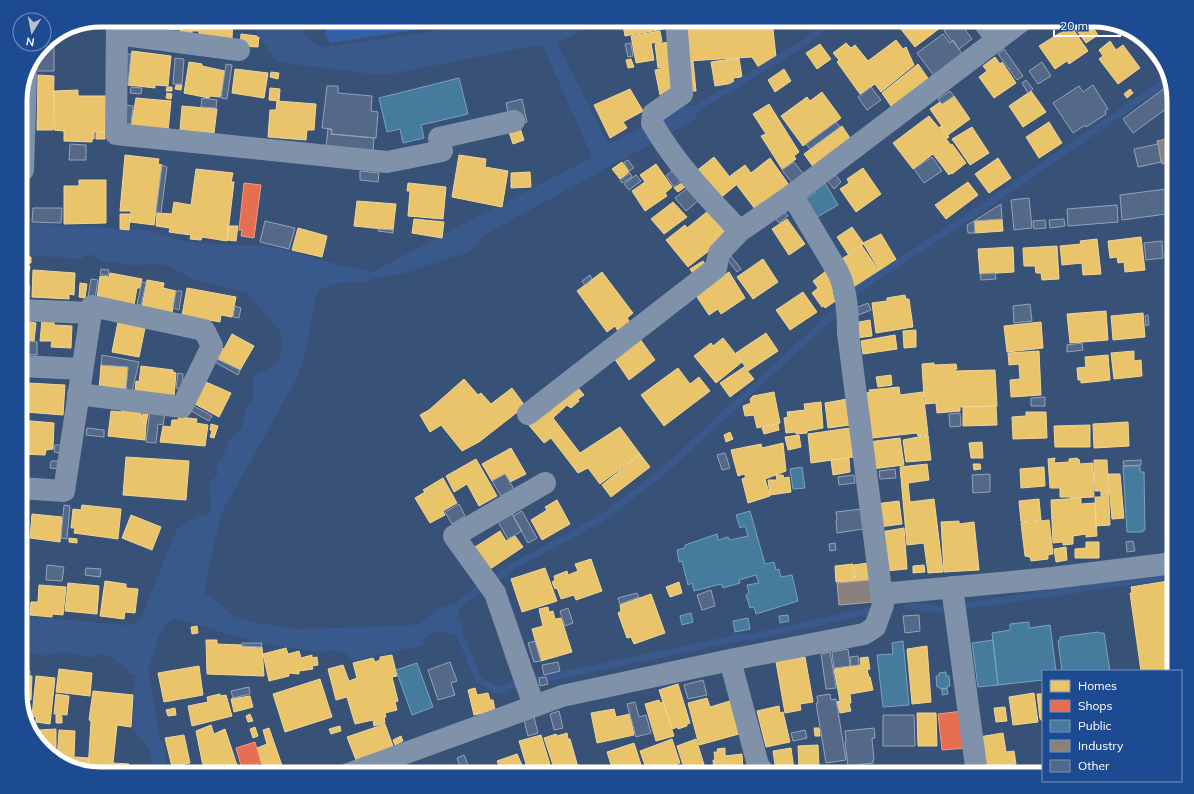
<svg xmlns="http://www.w3.org/2000/svg" width="1194" height="794" font-family="Mulish,sans-serif">
<rect width="100%" height="100%" fill="#385177"/>
<path fill="#3261a8" d="M348,20H455L433,27L330,43L325,35L328,25Z"/>
<path fill="#39598c" d="M248,20H300C305,37 309,45 328,47L435,31L473,20H604L557,43L608,144L688,105H695L698,111L696,119L486,234L469,252L403,274L374,278L365,282L338,283L320,289L316,296L305,354L298,376L221,514L206,580L204,594L216,600L233,616L258,623L297,629L400,626L418,624L440,608L457,602L460,606L457,618L463,626L462,632L458,636C444,632 435,628 424,639L423,645L353,661C342,650 338,647 323,653L251,641L176,618L166,623L159,636L148,670L160,738L164,743L168,774H153L150,750L133,729L135,675L129,674V669L108,656L99,654L93,658L64,652L48,656L20,651V627L28,623L33,617L127,625L137,623L141,618L177,529L198,516H206L211,508L209,484L218,474L216,465L223,456L229,440L241,429L247,406L253,401L254,390L252,380L254,375L268,369L280,360L282,345L279,330L246,292L192,279L169,266L148,263L137,266L103,261L89,254L81,259L20,255V223L147,230L183,241L208,244L248,245L274,247L340,265L372,272L592,157L543,46L538,45L390,74H373L283,63L276,61Z"/>
<path fill="#e9c46a" stroke="#f0d697" d="M127,20H162L161,31L127,24Z
M167,20H233L232,38L199,35V31H192V34L180,33L181,30L166,29Z
M622,20H667L669,28L625,36Z
M682,20H704L705,26L748,22V20H772L776,57L759,68L752,57L688,61Z
M910,20H933L940,28L915,47L900,28Z
M1069,20H1088L1098,35L1086,43Z
M1071,26L1088,51L1069,64L1067,61L1055,69L1039,46Z
M660,31L662,42L651,43L654,60L636,63L631,36Z
M1130,31L1138,34L1166,66L1159,70Z
M241,34L257,36V38L259,37L258,47L240,46Z
M896,40L903,49L906,47L914,65L881,92L875,84L860,94L837,62L839,60L833,53L846,43L851,48L855,45L868,61Z
M1110,41L1116,50L1123,45L1140,68L1118,84L1099,59L1103,56L1099,50Z
M670,42L674,66L658,68L655,44Z
M820,44L831,59L817,69L806,53Z
M132,51L171,56L168,86L155,85V88L128,85Z
M995,57L1000,64L1002,62L1016,83L994,98L979,77L987,71L983,66Z
M739,58L742,77L733,78L734,83L715,86L711,62Z
M631,59L634,67L628,68L626,60Z
M693,61L696,91H692L689,62Z
M189,62L202,64V66L225,71L220,97L210,96L209,98L184,93Z
M918,64L930,81L893,109L882,93Z
M671,67L672,87L660,95L655,70Z
M235,69L268,73L264,98L232,93Z
M784,69L791,81L775,92L768,80Z
M271,72L279,73L278,79L270,77Z
M38,75L54,76L53,130H37Z
M176,85H182L181,90L175,89Z
M167,87H172V91H166Z
M270,88L280,89L279,101L269,100Z
M630,89L643,111L623,122L627,128L610,138L594,105Z
M1130,89L1133,93L1127,98L1124,94Z
M78,90V96H106L105,132H94V139H92V142L64,141V131L54,130V91Z
M1031,91L1046,112L1023,127L1009,106Z
M822,92L841,118L803,146L781,116L807,97L810,101Z
M167,93L172,94L171,99L166,98Z
M954,96L970,119L948,135L930,109L940,102L942,104Z
M136,98L171,101L168,131L131,127Z
M277,101L316,104L314,130H307L306,140L268,137L270,110H276Z
M769,104L799,152L794,156L796,159L782,169L761,136L766,134L753,114Z
M182,106L217,109L214,133L180,130Z
M929,116L939,128L941,126L949,137L946,139L951,145L952,144L966,163L952,174L951,173L949,175L933,154L913,169L893,143Z
M1049,122L1062,143L1039,158L1026,137Z
M842,126L852,141L814,168L804,154Z
M972,127L989,153L970,165L952,139Z
M520,128L524,140L513,144L509,132Z
M105,132V139H96V133Z
M125,155L159,159L158,164L162,165L154,225L130,222L131,211H120Z
M459,155L486,159L485,167L508,171L502,207L452,197Z
M714,157L736,185L718,200L695,172Z
M770,158L789,185L755,209L730,176L745,165L751,173Z
M998,158L1011,178L989,193L975,174Z
M622,162L629,172L620,179L612,169Z
M656,164L672,187L665,193L667,196L645,211L632,191L645,182L640,175Z
M863,168L881,194L856,212L840,189L849,183L847,179Z
M196,169L233,173L231,182H234L227,241L202,237L201,240L190,239L191,235L169,232L170,228L156,226L157,213L172,214L174,202L191,205Z
M530,172L531,187L511,188V173Z
M79,180H106V223L64,224V186H79Z
M968,182L978,195L946,219L935,205Z
M408,183L446,187L443,219L408,216L410,191H407Z
M682,183L685,187L678,192L674,188Z
M357,201L396,204L393,230L354,226Z
M673,202L687,217L664,234L651,219Z
M708,211L728,236L688,267L666,240L685,225L687,228Z
M120,214H130L129,230L120,229Z
M414,219L444,222L442,238L412,233Z
M787,219L805,244L789,255L772,229Z
M1002,219L1003,231L975,233L974,221Z
M228,226H238L236,241L227,240Z
M852,227L864,244L848,254L837,237Z
M298,228L327,236L322,257L292,250Z
M881,234L897,261L880,271L863,243Z
M1141,237L1145,270L1125,272L1124,262L1118,263L1117,257L1110,258L1108,241Z
M1174,237V259L1173,253H1170L1168,238Z
M1097,239L1101,274L1083,275L1082,263L1062,265L1060,246L1081,244L1080,241Z
M862,246L879,271L853,288L837,262Z
M1057,246L1059,279L1042,280L1041,273H1036L1035,266H1024L1023,248Z
M1013,247L1014,272L980,274L978,249Z
M20,255L31,257V263H28V265L20,264Z
M763,259L778,282L753,299L737,277Z
M703,261L708,268L696,278L690,269Z
M25,266H30L29,273H24Z
M33,270L75,273L74,295L69,294V299L32,297Z
M826,271L836,291L832,293L837,300L825,308L824,306L822,307L812,293L818,288L813,281Z
M602,272L633,313L627,318L630,322L618,331L615,326L607,332L577,291Z
M729,272L745,298L721,314L718,309L709,315L695,294Z
M110,273L142,279L140,288H137L134,305L97,298L100,276L109,277Z
M147,280L164,283L163,288L176,291L172,313L142,307Z
M80,283L87,284L85,298L79,297Z
M187,288L236,297L232,317L221,315L220,322L182,315Z
M1169,291H1174V318H1172Z
M803,292L817,312L790,330L776,310Z
M905,295L906,299H909L913,327L876,333L872,303L887,301V298Z
M1106,311L1108,340L1070,343L1067,314Z
M1143,313L1145,337L1113,340L1111,316Z
M20,319L30,320V322L36,323L34,341L29,340L28,344L20,343Z
M42,320L54,321V325L72,326L71,348L51,347L52,341H40Z
M870,320L872,336L856,338L854,323Z
M118,322L145,328L139,357L112,352Z
M1041,322L1043,348L1007,352L1004,326Z
M916,330V347L904,348L903,331Z
M766,333L778,351L748,371L736,353Z
M232,334L254,346L240,370L213,357L218,346L224,349Z
M895,335L897,349L863,354L861,341Z
M723,338L742,362L716,383L694,356L711,343L713,346Z
M640,339L655,360L629,380L614,358Z
M1039,351L1041,395L1011,397L1010,380L1020,379L1019,364L1009,365L1008,353Z
M1134,351V361L1141,360L1142,376L1114,379L1111,353Z
M1108,355L1110,380L1081,383V380H1078L1077,368L1086,367L1085,357Z
M934,363V365L956,364L957,369H955V371L995,370L997,406L960,407V411L937,413L936,403L925,404V396L924,397L922,364Z
M101,365L128,367L126,391L99,390Z
M141,366L173,370V372L176,373L174,397L135,392L136,381L139,382Z
M744,367L754,379L730,397L720,383Z
M678,368L690,384L699,377L710,391L664,426L641,395Z
M891,375L892,385L878,387L876,377Z
M464,379L478,395L481,393L491,404L512,388L525,406L479,442L462,451L441,425L430,432L420,415L429,410Z
M206,382L231,393L219,417L195,404Z
M27,383L65,385L63,415L25,412Z
M574,383L584,395L578,399L579,401L571,408L567,405L553,418L580,453L620,427L640,454L600,484L588,468L578,473L551,438L544,443L527,423Z
M899,387L900,395L923,392L928,434L918,436L917,433L872,438L866,393L870,392L869,390Z
M774,392L780,423L757,428L754,415L745,416L743,406L751,403L750,399L753,396Z
M847,399L850,425L828,428L825,403Z
M821,402L823,428L807,431V433L796,434V432L786,433L784,418L788,417L787,412L805,410L804,404Z
M996,406L997,425L963,426V407Z
M122,409L141,411L140,424H146L145,440L108,436L111,411L121,412Z
M1026,412H1046L1047,438L1013,439L1012,417L1026,416Z
M142,414H148L146,424L141,423Z
M179,417L197,419L196,423L208,425L205,446L160,442L163,426L171,427L172,420H178Z
M20,420L54,423L53,449L46,450L45,455L20,454Z
M1128,422L1129,446L1094,448L1093,424Z
M211,424L218,426L214,438L210,437L212,431L210,430Z
M778,424L779,430L764,434L762,428Z
M1090,425V447H1055L1054,426Z
M850,428L853,457L811,463L808,434Z
M730,432L733,439L726,442L724,435Z
M799,435L801,447L788,450L785,437Z
M928,435L931,460L906,462L903,440Z
M900,438L904,465L872,469L868,442Z
M982,442L983,458H971L969,443Z
M783,443L786,471L765,479L770,496L748,503L742,479L746,477L744,474L738,476L731,450L761,444L762,448Z
M511,448L526,474L510,482L505,474L492,481L482,464Z
M640,454L650,467L611,497L602,485Z
M126,457L189,461L186,500L123,495Z
M849,458L850,472L833,475L831,460Z
M1055,458L1054,463L1069,462V459L1077,458L1078,460L1079,459L1080,464L1093,463L1094,497L1071,498V497H1060V488H1050L1048,459Z
M476,459L497,496L479,506L467,484L454,492L446,476Z
M1094,460H1107L1110,525L1096,526L1095,497H1101V491H1095Z
M927,464L929,480L908,483L910,502L934,499L943,572L928,573L924,543L907,545L900,467Z
M973,464H980L981,469L974,470Z
M1044,467L1045,486L1021,488L1020,469Z
M1108,474H1120L1124,518L1112,519Z
M776,475H783L784,478L789,477L791,492L770,495L768,480H777Z
M443,478L457,503L443,511L445,515L430,523L415,498L425,492L423,490Z
M1081,498V504L1095,503L1097,536L1086,537V534L1073,536V544L1063,545V542L1053,543L1051,500Z
M1039,499L1041,520L1021,522L1019,501Z
M557,500L570,524L542,540L531,520L547,510L545,507Z
M899,501L902,524L879,527L875,504Z
M82,505L121,509L118,539L74,533L75,528H71L73,509L81,510Z
M32,514L62,517L60,542L30,538Z
M131,515L161,527L152,550L122,538Z
M1049,520L1053,554L1048,555V559L1031,561L1030,557L1025,556L1021,523Z
M959,521V524L974,522L979,570L944,572L941,522Z
M904,528L907,569L885,571L881,532Z
M500,531L506,541L515,536L523,547L490,569L475,547Z
M69,538L77,539V543L69,542Z
M1086,542H1099V558H1075V549L1086,548Z
M1066,547L1067,560L1056,562L1054,549Z
M591,559L602,591L576,600L574,595L561,599L557,588L555,589L552,582L555,580L554,576L567,571L568,575L578,571L575,564Z
M868,563L871,580L856,581L854,565Z
M853,564L855,581L836,582L835,566Z
M924,565L925,572L913,573V566Z
M545,568L557,601L522,612L511,579Z
M20,574L29,575L26,614L20,613Z
M1174,580V670L1141,671L1130,593H1132L1131,587Z
M105,581L126,584V588L138,589L135,613L125,612L124,619L100,616Z
M679,582L682,593L670,597L666,587Z
M68,583L99,586L97,614L65,611Z
M39,585L66,587L63,615L52,614V617L30,615L31,602H38Z
M651,594L665,633L634,644L631,637L627,638L618,613L621,611L620,605Z
M548,607L549,612L553,611L555,619L561,618L572,652L541,661L532,629L543,626L539,609Z
M197,626L198,633L192,634L191,627Z
M206,640H217V644L242,645V647H262L264,676L207,674Z
M927,646L931,702L912,704L907,649Z
M286,648L288,654L299,651L301,658L312,655V658L317,657L318,665L312,666L313,669L299,671V674L289,673V676L269,681L263,654Z
M392,655L397,676L392,677L398,701L395,702L397,710L385,713L386,717H384L385,723L374,726L373,720L355,724L347,697L336,700L328,669L343,665L349,681L357,678L353,663L373,658L375,662L380,660V657Z
M805,657L813,702L800,704L801,710L785,713L776,662Z
M868,657L870,669L867,670L869,677H870L873,690L850,694L851,703H849L851,711L840,713L837,702L840,701L834,669L861,665L860,658Z
M199,666L203,695L164,702L158,673Z
M59,669L92,673L90,696L56,692Z
M20,675L32,676L31,700L20,699Z
M36,676L55,678L50,724L36,722V717L32,716Z
M320,679L332,717L285,732L273,694Z
M678,684L690,723L687,724V726L678,729V727L672,729L659,690Z
M475,688L477,695L488,693L490,700H493L495,710L474,715L468,690Z
M93,691L133,695L131,727L117,725L113,763L129,764L127,774H101L88,770L91,721L89,720Z
M1034,693L1038,722L1013,725L1009,697Z
M56,694L69,696L67,715L54,714Z
M220,694V696L226,695L232,716L192,726L188,706L208,702L207,697Z
M1037,694H1043V722L1040,719Z
M250,696L253,707L234,712L231,699Z
M707,698L710,707L730,701L739,734L699,745L688,703Z
M21,699H29V705H22Z
M659,700L660,703L663,702L674,736L656,741L645,704Z
M779,706L780,713L783,712L790,742L766,747L757,711Z
M1005,707L1007,721L996,722L994,708Z
M175,708L176,715L168,716L166,710Z
M614,709L616,717L630,714L634,735L597,743L591,713Z
M917,713H936L937,746H918Z
M250,714L253,721L248,722L246,716Z
M56,715L62,716V723H56Z
M385,724L393,746L356,760L347,737Z
M211,725L214,734L225,729L237,765L206,774L202,761L196,731Z
M340,726L341,731L331,734L329,729Z
M255,727L258,736L253,738L250,729Z
M269,728L285,774H265L257,748L267,744L263,730Z
M814,728H819L820,736H815Z
M56,729V753H49L39,742V730Z
M59,730L75,731L74,757L89,758L88,770L57,761Z
M567,733L568,739H570L580,774H556L544,738L556,734L557,736Z
M1003,733L1006,752L1014,751L1016,764L992,767L991,765L983,766L979,737Z
M184,735L190,763L172,767L165,738Z
M541,735L553,774H529L519,741Z
M401,736L403,741L395,745L393,740Z
M672,739L680,763L670,767L672,774H648L640,751Z
M696,739L707,774H686L677,746Z
M634,743L644,774H614L607,752Z
M818,745L819,766L799,767L798,746Z
M725,748V756L742,754L743,770L714,772L713,760H715L714,752H718L717,749Z
M791,748L794,769L776,771L773,751Z
M517,754L522,765L502,773L497,761Z
M400,765L403,774H377Z
M132,766L149,768V772L153,774H131Z
M193,766L194,774H171L170,769Z
M520,766L523,774H512L510,770Z
M230,768L232,771L241,769L243,774H210Z"/>
<path fill="#e76f51" stroke="#ee9a85" d="M244,183L261,185L254,238L241,236L242,230H239Z
M963,711L967,748L942,750L938,714Z
M255,742L261,763L242,769L236,748Z"/>
<path fill="#457b9d" stroke="#7da3ba" d="M459,78L468,114L421,125L424,138L403,143L400,129L387,132L379,98Z
M824,181L838,205L814,219L806,199L815,193L812,189Z
M1123,466H1140V472H1144L1145,530H1143V532H1127Z
M802,467L805,488L793,489L790,469Z
M750,511L765,564L774,562L776,570L779,569L781,577L792,575L798,601L756,614L754,607L750,608L746,595L749,593L747,585L759,583L756,575L739,580L740,583L723,588L721,584L694,591L692,583L688,585L682,561L679,562L677,550L685,548V545L717,534L718,540L728,537L730,540L748,536L745,526L740,528L736,515Z
M691,613L693,622L682,625L680,616Z
M788,615L789,621L780,623L779,616Z
M748,618L750,629L735,632L733,621Z
M1029,622V628L1050,625L1056,671H1043V680L998,685L992,633L1010,630V624Z
M1098,632L1099,633H1104L1110,671H1062L1058,641L1060,640V637Z
M993,640L998,685L978,687L972,643Z
M903,641L909,705L883,707L877,655L893,654L892,643Z
M417,663L433,707L412,715L396,670Z
M946,672V676H949L950,686H947L948,688L940,689V687H937L936,676H939V673Z
M942,689H947L948,694L942,695Z"/>
<path fill="#8a817c" stroke="#ada7a3" d="M1174,137V173L1171,174L1168,163L1162,164L1157,141Z
M871,580L874,602L839,605L837,583Z"/>
<g fill="none" stroke-linecap="round" stroke-linejoin="round">
<path stroke="#39598c" stroke-width="7" d="M689,113L804,43L833,20
M848,297L850,294L976,212L1169,79
M908,606L943,610L963,606L1174,575
M453,611L465,599L515,565L604,517L668,467L843,305
M456,626L479,680L497,690H503L509,686L743,637H753L868,611"/>
</g>
<path fill="#546887" stroke="#95a3b8" d="M958,20L972,39L959,49L953,40L952,42L944,31Z
M986,20H1005L992,29Z
M1111,25L1124,29L1126,33L1119,37Z
M943,34L950,43L953,41L963,55L935,77L917,53Z
M631,43L633,56L628,57L625,44Z
M43,45H54V71H37V53Z
M1004,49L1023,76L1017,80L998,54Z
M127,54H131L128,84H124Z
M175,58L184,59L182,84H173Z
M1042,62L1051,76L1038,84L1029,71Z
M226,64L232,65L227,99L221,98Z
M1026,80L1033,89L1028,93L1022,83Z
M1170,84L1174,103L1133,133L1123,119Z
M1093,85L1108,109L1105,111L1106,114L1086,127L1085,125L1073,133L1053,103L1079,86L1083,92Z
M327,86H338V93L372,96L371,111L378,112L376,138L331,134L332,129L322,128Z
M131,87L142,88L141,94L130,93Z
M871,87L881,100L867,110L858,97Z
M950,91L954,96L942,104L938,99Z
M202,98L217,100L216,108L201,107Z
M522,99L527,122L511,126L506,103Z
M125,105L133,106L131,124H124Z
M836,122L840,127L810,149L806,144Z
M328,129L332,130L331,134L374,138L373,151L326,147Z
M70,144L86,145V160H69Z
M1158,144L1161,162L1138,167L1134,149Z
M932,157L942,171L924,183L914,169Z
M628,160L634,168L629,171L624,162Z
M794,162L805,176L793,184L782,170Z
M162,165L167,167L161,213L156,212Z
M673,170L682,180L674,187L666,176Z
M360,171L379,173L378,182L360,180Z
M630,173L632,177L622,183L620,180Z
M834,173L841,182L834,189L826,179Z
M636,175L641,181L629,190L624,184Z
M689,187L699,200L686,211L675,198Z
M1174,188V213L1122,220L1120,195Z
M20,193H25L24,210L20,209Z
M1029,198L1032,228L1014,230L1011,200Z
M1001,204L1002,219L974,221Z
M1117,205L1118,222L1068,226L1067,209Z
M33,208H62L61,223L32,222Z
M783,210L788,216L779,223L774,217Z
M1064,219L1065,226L1050,228L1049,220Z
M1045,220L1046,228L1034,229L1033,221Z
M265,221L295,228L289,249L260,242Z
M974,221L975,233H968L967,225Z
M379,229L393,230V233L378,231Z
M1162,241L1163,258L1146,260L1144,243Z
M731,256L741,269L737,272L727,259Z
M20,265H24V277H27L26,286H30L29,299L26,298L25,301H20Z
M101,269L109,270L108,276L100,274Z
M995,273L996,279L981,280L980,274Z
M590,275L592,279L585,285L582,281Z
M91,279L98,280L95,298L88,297Z
M142,282L146,283L141,305L137,304Z
M176,291H182L179,310L173,308Z
M868,303L871,310L856,316L853,309Z
M1030,304L1032,321L1014,323L1013,306Z
M235,306L241,308L239,318L233,317Z
M1148,315L1149,325L1146,326L1145,316Z
M29,341L37,342V355L21,354V344H29Z
M1082,343L1083,350L1067,352V345Z
M102,355L139,362L132,392L126,391L128,367L101,365Z
M213,357L240,370L238,375L211,360Z
M178,373L183,374L182,389L176,388Z
M1045,397V406H1031V398Z
M194,406L212,416L209,421L191,411Z
M150,410L165,412L163,425L158,424L156,443L146,442Z
M960,413L961,426L950,427L949,414Z
M87,428L104,430V437L86,435Z
M55,445H62L61,453L54,452Z
M725,453L730,468L722,470L717,455Z
M1141,460V465L1124,466L1123,461Z
M51,461H60L59,469L50,468Z
M895,469L896,478L880,479L879,471Z
M505,474L514,489L501,496L492,481Z
M990,474V492L973,493L972,475Z
M854,475L855,483L839,485L838,477Z
M459,504L465,516L452,524L445,512Z
M64,505L70,506L67,539L61,538Z
M861,509L863,529L837,533L836,520H837L836,512Z
M522,511L537,538L528,543L513,516Z
M512,514L522,531L508,539L498,522Z
M1133,541L1135,551L1127,552L1126,542Z
M835,543L836,550L830,551L829,544Z
M47,565L64,567L62,581L46,580Z
M86,568L101,569L100,577L85,575Z
M711,590L715,606L702,610L697,595Z
M637,593L639,597L620,604L618,598Z
M568,608L573,623L565,626L560,611Z
M919,615L920,631L905,633L903,616Z
M535,641L541,661L534,662L528,643Z
M242,643H262L261,647L242,646Z
M848,649L850,666L834,668L832,652Z
M830,652L836,688L826,689L821,654Z
M858,656L859,665L851,666L850,657Z
M450,662L457,681L451,683L455,695L438,700L428,670Z
M558,662L560,671L544,675L542,665Z
M20,670L30,671V676L20,674Z
M546,677L548,684L540,686L539,678Z
M703,680L707,695L688,699L684,685Z
M249,687L250,694L233,698L231,691Z
M830,694L831,700L836,699L846,760L826,763L816,703H818L817,696Z
M635,702L639,717L646,715L651,733L636,737L627,704Z
M559,711L563,728L554,730L550,714Z
M883,715H914L915,746H883Z
M534,717L538,733L528,736L524,720Z
M874,728L875,738H872L874,760H873V763L848,766L845,742H846L845,731Z
M805,730L807,738L793,741L791,733Z
M464,755L470,770L462,773L457,758Z
M830,770H837V773H830Z
M828,771V774H811V772Z"/>
<g fill="none" stroke-linecap="round" stroke-linejoin="round">
<path stroke="#8092aa" stroke-width="22" d="M676,20L682,94L653,114L652,123C675,163 708,198 740,231L792,195L1023,20
M982,20L997,39
M117,22L116,134L387,162L442,151L439,138L514,121
M117,34L239,50
M23,170L26,74
M20,310L91,313
M20,366L82,369
M528,414L716,268L719,253L740,231
M20,488L64,491L92,306L204,330L212,346L182,407L78,394
M952,587L977,774
M881,594L1052,578L1174,563
M730,660L758,765L765,774
M534,706L495,593L454,536L545,483
M348,774L562,696L730,660L864,634L875,627L883,605L848,333C848,313 847,291 838,272L792,195"/>
</g>
<path d="M0 0H1194V794H0ZM101 27H1093A74 74 0 0 1 1167 101V693A74 74 0 0 1 1093 767H101A74 74 0 0 1 27 693V101A74 74 0 0 1 101 27Z" fill="#1d4b92" fill-rule="evenodd"/>
<path fill="none" stroke="#fff" stroke-width="5" d="M101 27H1093A74 74 0 0 1 1167 101V693A74 74 0 0 1 1093 767H101A74 74 0 0 1 27 693V101A74 74 0 0 1 101 27Z"/>
<rect x="1042" y="670" width="140" height="112" fill="#1d4b92" stroke="#7793be"/>
<rect x="1050" y="680" width="20" height="12" fill="#e9c46a" stroke="#7793be"/>
<text x="1078" y="690" font-size="12" fill="#ffffff">Homes</text>
<rect x="1050" y="700" width="20" height="12" fill="#e76f51" stroke="#7793be"/>
<text x="1078" y="710" font-size="12" fill="#ffffff">Shops</text>
<rect x="1050" y="720" width="20" height="12" fill="#457b9d" stroke="#7793be"/>
<text x="1078" y="730" font-size="12" fill="#ffffff">Public</text>
<rect x="1050" y="740" width="20" height="12" fill="#8a817c" stroke="#7793be"/>
<text x="1078" y="750" font-size="12" fill="#ffffff">Industry</text>
<rect x="1050" y="760" width="20" height="12" fill="#546887" stroke="#7793be"/>
<text x="1078" y="770" font-size="12" fill="#ffffff">Other</text>
<g transform="translate(32 32) rotate(190)"><circle r="19" fill="#1d4b92" stroke="#7793be"/>
<path d="M0-3L7 15L0 10L-7 15Z" fill="#b9c2cf"/>
<text y="-6" font-size="11" font-weight="bold" text-anchor="middle" fill="#ffffff">N</text>
</g>
<path d="M1054 30v6h66v-6" fill="none" stroke="#ffffff" stroke-width="2"/>
<text x="1060" y="30" font-size="12" fill="#ffffff" stroke="#1d4b92" stroke-width="3" paint-order="stroke">20 m</text>
</svg>
